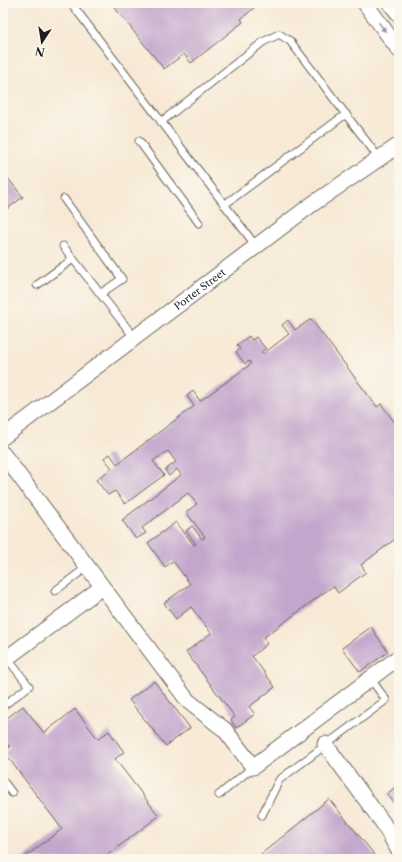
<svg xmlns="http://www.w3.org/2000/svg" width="402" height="862" font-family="'Libre Caslon Text',serif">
<rect width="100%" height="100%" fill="#fbf7ec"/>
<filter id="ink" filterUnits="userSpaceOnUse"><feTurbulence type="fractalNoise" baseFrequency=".025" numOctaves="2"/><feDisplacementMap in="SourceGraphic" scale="8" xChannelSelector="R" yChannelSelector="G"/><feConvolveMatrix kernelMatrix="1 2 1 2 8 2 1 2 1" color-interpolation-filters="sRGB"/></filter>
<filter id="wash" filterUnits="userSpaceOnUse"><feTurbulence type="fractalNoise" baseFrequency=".012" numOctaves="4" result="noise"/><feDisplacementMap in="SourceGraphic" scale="16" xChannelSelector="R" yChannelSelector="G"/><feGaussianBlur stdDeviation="0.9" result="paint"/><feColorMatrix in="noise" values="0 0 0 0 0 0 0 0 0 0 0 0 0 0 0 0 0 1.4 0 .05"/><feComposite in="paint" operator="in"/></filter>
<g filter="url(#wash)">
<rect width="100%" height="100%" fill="#f7e9d5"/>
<g id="blocks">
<path fill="#c2a6cc" d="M111,3H250L254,8L241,19L243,22L191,63L184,54L164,69Z
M3,172L23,197L3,212Z
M311,319L377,407L381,404L399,428V536L361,565L366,572L338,593L333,586L263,638L267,644L252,656L275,687L249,707L255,714L236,728L231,720L235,717L186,652L211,633L191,607L176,619L164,603L190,584L173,561L165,567L148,543L176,522L194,545L196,544L186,531L192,526L202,539L205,537L186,512L197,504L188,493L142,528L146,533L136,539L122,520L181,475L177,469L169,476L165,470L176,462L168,451L153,461L164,475L125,504L115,491L108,495L96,480L112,468L104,458L110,454L117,464L194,406L187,396L193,391L200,401L251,364L249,361L245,364L236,352L240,349L237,345L249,336L252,340L256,337L266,349L261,352L263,354L289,334L282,325L288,320L295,330Z
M371,627L388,652L360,672L342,648Z
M154,681L190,728L166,746L129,700Z
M23,706L44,733L75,709L98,739L109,731L124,752L115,759L159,816L102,859H22L62,829L4,752L10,747L3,738V721Z
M399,784V809L387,794Z
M329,799L378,859H255Z"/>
</g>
</g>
<g filter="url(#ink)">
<use href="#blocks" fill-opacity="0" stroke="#69645d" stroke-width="1"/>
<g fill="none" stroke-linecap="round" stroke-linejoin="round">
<defs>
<path id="service" d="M71,3L256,246
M161,122L263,42L279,34L290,41L379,158
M139,141L199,223
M64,199L122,279L100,294
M224,205L346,114
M63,246L134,337
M37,285L73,259
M55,591L87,567
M3,706L29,686L7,658
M3,781L12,793
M219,795L253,767
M262,815L279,780L386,700L370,678"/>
<g id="minor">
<path d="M365,3L399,50"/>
<path d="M390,3L399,14"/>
<path id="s1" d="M3,437L311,205L399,145"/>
<path d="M3,454L188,701L225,730L253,767L399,657"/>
<path d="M3,661L102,587"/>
<path d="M325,744L383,823L399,851"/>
</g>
</defs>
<use href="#service" stroke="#69645d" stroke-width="9"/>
<use href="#minor" stroke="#69645d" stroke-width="17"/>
<use href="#service" stroke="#fff" stroke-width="7"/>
<use href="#minor" stroke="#fff" stroke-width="15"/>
</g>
<defs><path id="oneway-solid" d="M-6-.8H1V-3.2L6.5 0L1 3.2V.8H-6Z"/></defs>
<use fill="#999" href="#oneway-solid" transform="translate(382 27) rotate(54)"/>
</g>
<g text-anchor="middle" stroke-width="3" stroke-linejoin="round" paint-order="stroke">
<g font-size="10" fill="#1c1c1c" stroke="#fbf7ec">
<text dy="4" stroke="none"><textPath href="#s1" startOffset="246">Porter Street</textPath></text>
</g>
</g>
<rect width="402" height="862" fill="none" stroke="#fbf7ec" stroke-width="16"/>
<g transform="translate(42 42) rotate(192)" stroke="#fbf7ec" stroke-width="3" paint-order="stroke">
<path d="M0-3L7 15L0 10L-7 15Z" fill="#1c1c1c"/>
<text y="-6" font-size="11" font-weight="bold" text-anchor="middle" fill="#1c1c1c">N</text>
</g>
</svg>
